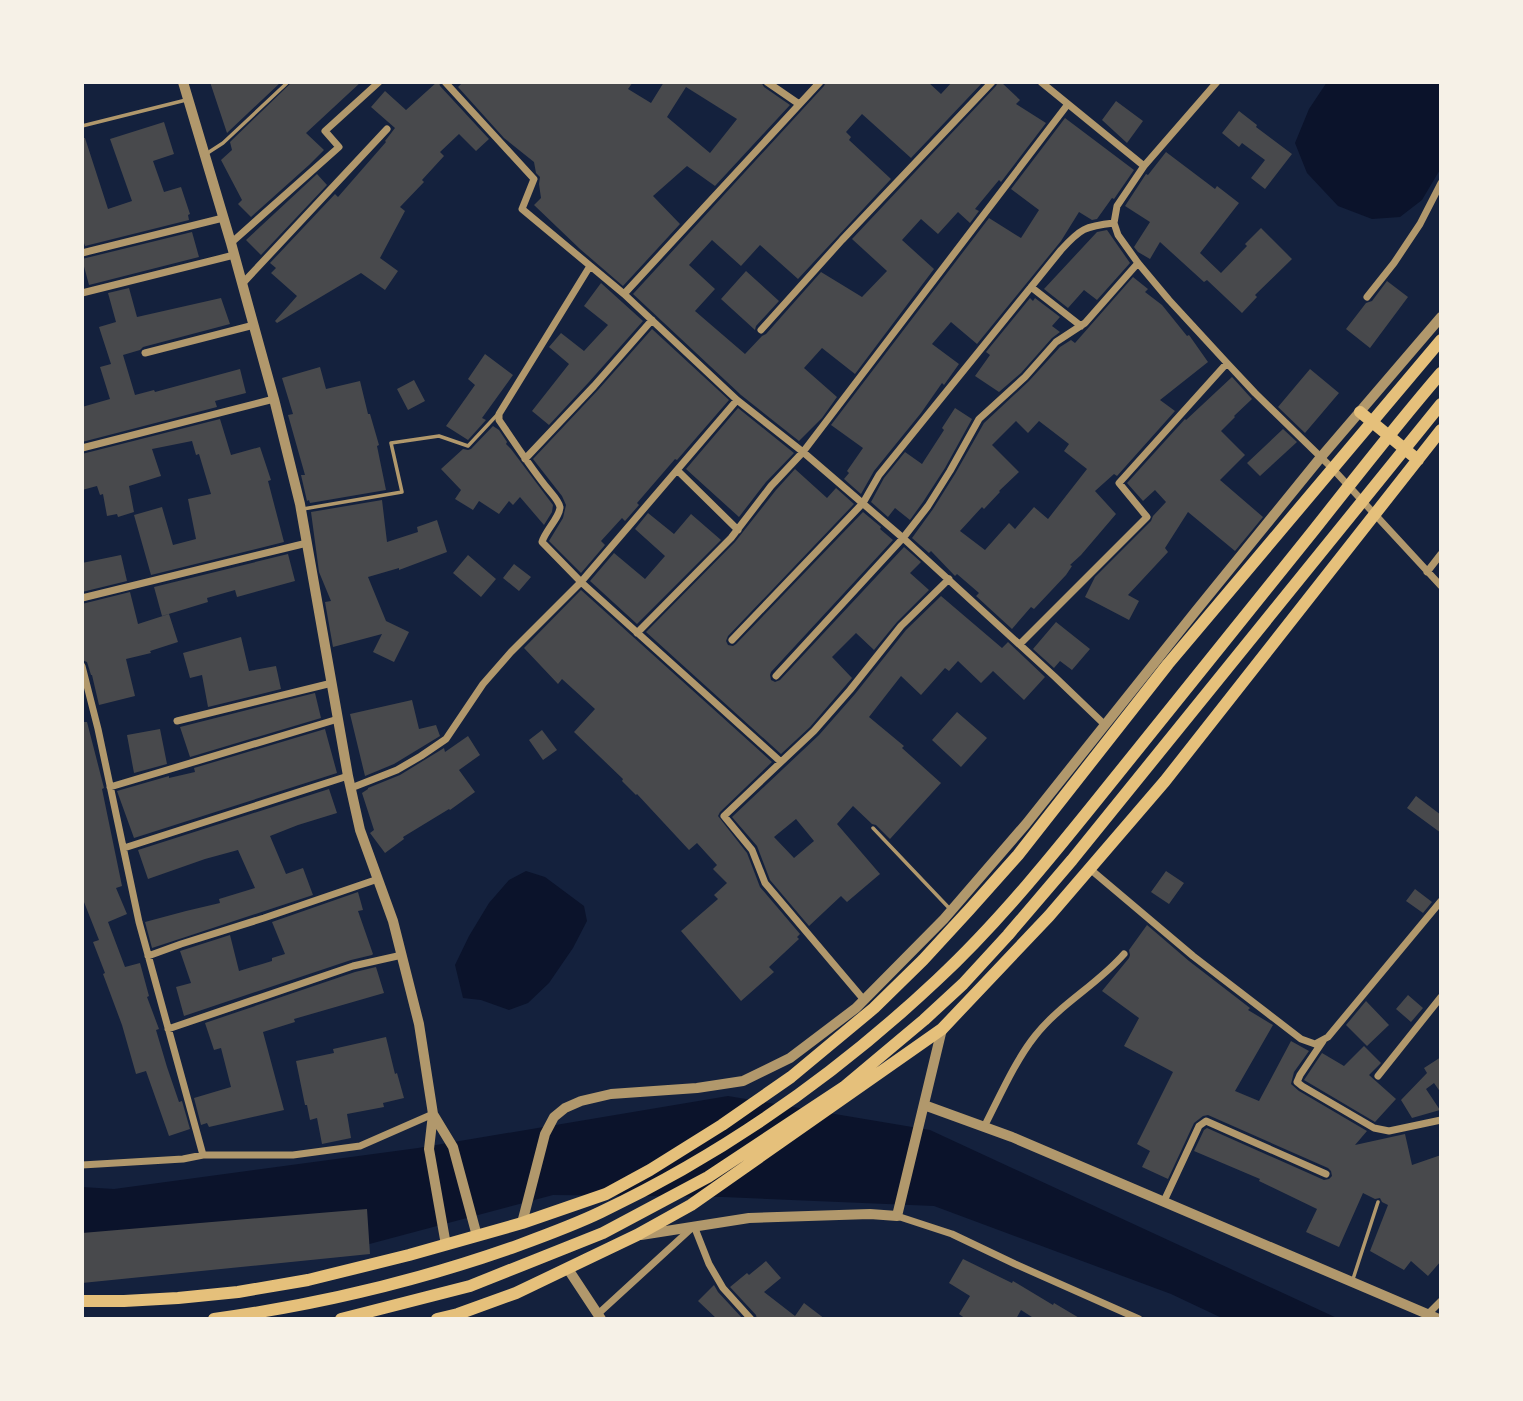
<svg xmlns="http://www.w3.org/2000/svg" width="1523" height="1401" font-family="Karla,sans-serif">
<rect width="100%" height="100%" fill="#14213d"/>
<path fill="#0b132b" d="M1327,82H1439L1441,84V168L1422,200L1400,217L1372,219L1338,206L1307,173L1295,143L1309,109Z
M526,871L545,877L584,906L587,921L573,948L549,983L528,1003L509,1010L481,1000L463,998L455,965L469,936L489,903L509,880Z
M728,1096L930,1130L1339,1319H1224L1171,1294L934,1206L723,1197L553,1195L317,1258L82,1272V1187L114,1189L418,1148Z"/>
<path fill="#48494c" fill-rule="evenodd" d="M210,82H281L227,133Z
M292,82H361L306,133L324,150L309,165L251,217L238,204L242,200L221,160L232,150L230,142Z
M437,82H439L440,86L489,139L476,151L459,134L440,152L444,156L422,180L424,182L400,207L405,211L380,258L398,271L385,290L361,273L277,323L275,321L297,296L271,273L276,268L270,263L335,194L338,197L386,142L385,141L395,128L371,107L385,91L406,110Z
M463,82H633L628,89L651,103L664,82H761L764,87L790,105L715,186L687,166L653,196L680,224L623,286L580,249L534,205L541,198L539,184L540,177L536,173L534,162L504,138L458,87ZM686,87L737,119L710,153L667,117Z
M826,82H928L941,94L952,82H983L911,158L862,114L846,132L851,137L849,140L891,179L798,279L760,245L741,266L712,240L689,265L715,289L695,311L745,354L762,336L766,334L821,272L862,297L887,271L852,239L996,86L998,82H1001L1020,100L1016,104L1046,123L1001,182L999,180L975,209L979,211L970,223L958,212L938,234L921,219L902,240L934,269L855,374L822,348L804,368L837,397L822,418L799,441L741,395L633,294L824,86Z
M1116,101L1143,121L1127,143L1102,120Z
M1239,111L1257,125L1256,127L1292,154L1265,189L1251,178L1265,160L1242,143L1239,147L1222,133Z
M1065,118L1134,170L1114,199L1112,198L1097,219L1092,220L1079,212L1061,241L977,344L951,322L932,344L959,364L944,385L942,383L921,413L874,471L861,494L844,479L849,473L847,471L863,448L831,425L989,218L1021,238L1039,210L1011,189Z
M164,122L174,154L153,161L164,192L181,187L190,214L188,215L189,220L85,246L82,237V138H85L108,209L132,201L110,139Z
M1166,152L1215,189L1217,186L1239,203L1200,253L1221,273L1247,246L1245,244L1261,228L1292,259L1255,295L1257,297L1242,313L1207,280L1204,282L1160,242L1150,259L1138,252L1134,247L1150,222L1125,206L1144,177L1146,174L1148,175Z
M317,174L327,185L261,255L246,240Z
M1107,230L1130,263L1097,300L1084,290L1068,308L1044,289L1097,232Z
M192,232L199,257L89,285L82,259Z
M746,271L779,301L756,326L755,330L721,299Z
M1133,277L1148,289L1145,292L1162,305L1187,336L1189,335L1208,362L1160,400L1175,411L1117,476L1114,474L1095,491L1116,514L1081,555L1070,565L1072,566L1066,575L1034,609L1031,607L1012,629L976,596L979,593L957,574L955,576L931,551L929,553L912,538L933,509L955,474L984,423L1029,381L1060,347L1071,340L1075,343ZM1016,421L1028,433L1039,421L1069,444L1064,451L1087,469L1048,519L1034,507L1015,529L1009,523L985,550L960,531L982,507L984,509L1000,492L999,491L1019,472L992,445Z
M1387,281L1408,297L1370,348L1346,329L1366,303L1372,301Z
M601,283L643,321L589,382L549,425L532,411L569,364L549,347L561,333L584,351L608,325L584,306Z
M129,288L137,317L221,298L230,324L143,347L140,350L123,355L135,395L154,390L155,392L240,369L246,393L215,401L217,407L82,442V407L110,399L100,367L111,364L99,327L116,322L108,293Z
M1030,298L1033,301L1035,298L1060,317L1052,326L1060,332L1052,338L1021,373L999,392L975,376L990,355L986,352Z
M652,329L729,400L677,460L675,459L637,503L639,505L625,521L622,518L601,541L605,545L581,573L549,541L563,518L566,505L562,496L533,459L598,390Z
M485,354L513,375L482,418L486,420L468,440L446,426L475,385L468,379Z
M320,367L326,389L360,381L368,414H370L379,445L377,446L386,490L310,503L309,500L307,501L301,475H305L288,415L293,414L282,378Z
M1310,369L1339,393L1305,433L1278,407Z
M1232,377L1252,399L1234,416L1235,417L1221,431L1245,455L1220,480L1263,517L1235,551L1188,512L1165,548L1168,552L1128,595L1139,601L1129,620L1085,597L1095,577L1151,521L1153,516L1166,502L1155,490L1143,501L1127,483L1185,419L1186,420Z
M414,380L425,401L408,410L397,389Z
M738,408L794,453L766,482L739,517L686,469Z
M955,408L972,419L945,468L923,502L910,520L895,508L888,517L871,502L884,478L905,452L922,464L944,430L942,428Z
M220,419L231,455L260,447L271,480L268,481L284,542L151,575L134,515L162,507L173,545L196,539L188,499L211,494L199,454L196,455L192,441L152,449L161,476L129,486L134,512L118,517L117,514L107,516L103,494L100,495L97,486L82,490V454Z
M493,426L499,430L507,442L506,444L511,449L553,505L552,512L544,525L520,497L513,505L509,501L499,514L479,501L473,510L455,499L461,490L441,469L463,449L468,450L471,449Z
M1283,429L1297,442L1260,476L1247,463Z
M795,469L827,498L836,488L854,504L728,636L726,641L728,645L733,646L736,644L863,512L881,527L880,529L893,540L771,672L770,675L771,680L775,682L780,680L904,547L921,562L910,573L929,590L897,622L874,650L856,633L832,657L852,678L810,727L781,754L646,632L735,542L776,490Z
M382,500L387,542L418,532L417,527L437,520L447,552L399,570V568L368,577L386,621L409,632L394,662L373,652L382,634L333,647L325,602L331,601L319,572L311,512Z
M648,513L674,534L691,514L721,540L637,624L590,581L614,553L645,579L665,556L635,529Z
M288,554L295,581L237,597L235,590L207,598L208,602L162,616L154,587Z
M121,555L127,581L82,592V563Z
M468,555L496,579L481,597L453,573Z
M514,564L531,577L519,591L503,578Z
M581,590L772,762L720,812L718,816L747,853L760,887L800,934L797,937L799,939L769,967L774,972L741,1001L681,931L718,899L714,895L727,883L713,869L717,865L697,843L689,850L637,794L636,795L622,781L623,779L574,732L595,709L562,679L558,684L524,648Z
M130,592L138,624L169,614L178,642L150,651L151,653L126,659L135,696L99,705L92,675H91L87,662L82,660V604Z
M941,596L1002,648L1008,642L1045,677L1024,700L993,671L981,683L958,661L949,671L945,668L921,695L901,676L869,717L904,746L902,748L941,783L890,839L876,825L872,824L853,806L837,824L880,874L847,902L841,896L809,926L770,880L757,846L732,817L819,735L855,694L906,630ZM796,819L814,841L794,858L774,837Z
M1056,622L1090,649L1072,670L1060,661L1054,668L1033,649Z
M241,637L249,671L276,666L281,689L208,707L202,675L190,678L183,653Z
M315,693L321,718L190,757L180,727Z
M412,700L419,729L436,725L440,736L394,764L365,776L350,714Z
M957,712L987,738L961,767L932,740Z
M82,722H87L104,788L102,789L122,886L116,888L127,914L108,922L125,967L140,963L149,996L147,997L159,1029L156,1030L167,1067L179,1102L182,1101L190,1129L169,1136L146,1071L136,1074L122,1025L103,974L105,973L93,942L99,940L82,897Z
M160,729L167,764L134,773L127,735Z
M325,729L337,773L134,838L117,791L169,776V778L195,772L194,768Z
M542,730L557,750L543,760L529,740Z
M468,736L480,755L459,770L475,792L450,810L449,809L403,837L404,839L385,853L370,833L374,830L362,793L368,789V788L400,775L444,748L445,752Z
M329,789L337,813L298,825L270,836L286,874L303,868L313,895L152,948L145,922L186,911L220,903L219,899L255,888L238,850L205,859L148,879L138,850Z
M1416,796L1441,815V833L1407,808Z
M1166,871L1184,883L1169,904L1151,892Z
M1415,889L1432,902L1423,913L1406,901Z
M358,892L363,910L358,911L373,954L372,955L351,960L184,1016L176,987L191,983L180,951L230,935L239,971L272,961V958L285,954L272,922Z
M1147,925L1189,961L1250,1008L1248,1010L1273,1025L1235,1091L1259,1101L1291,1041L1309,1051L1294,1072L1291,1084L1299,1091L1367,1131L1355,1145L1405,1134L1412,1165L1441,1155V1261L1428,1276L1411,1261L1404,1270L1370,1251L1388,1205L1382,1202L1380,1198L1375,1199L1363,1193L1339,1247L1306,1232L1317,1209L1259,1181L1260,1179L1194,1151L1204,1130L1207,1128L1324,1180L1329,1179L1332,1176L1331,1171L1328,1168L1208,1115L1203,1116L1194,1123L1168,1179L1142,1167L1150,1151L1137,1144L1173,1072L1124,1046L1139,1018L1102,991L1129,958L1130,955L1129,950Z
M376,967L384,993L294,1019L295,1022L263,1032L284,1110L209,1127L207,1123L201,1125L194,1098L231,1087L221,1048L214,1050L205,1023L355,972Z
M1408,995L1423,1008L1411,1022L1396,1009Z
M1366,1001L1389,1025L1367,1046L1346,1025Z
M386,1037L395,1074L397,1073L404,1098L383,1103L384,1107L347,1114L351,1138L322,1144L317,1118L310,1120L307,1105H305L296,1061L334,1053L333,1049Z
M1364,1046L1381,1063L1369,1075L1396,1099L1375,1122L1304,1080L1322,1053L1344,1066Z
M1441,1057V1093L1434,1083L1426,1089L1440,1110L1412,1118L1401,1100L1427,1073L1424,1068Z
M367,1209L370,1254L82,1283V1233Z
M963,1259L1012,1283L1013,1281L1053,1305L1054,1303L1081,1319H1035L1021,1310L1016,1319H966L959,1314L970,1296L949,1283Z
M766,1261L781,1278L764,1292L795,1316L804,1303L825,1319H757L756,1315L730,1287L747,1273L749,1275Z
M714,1285L718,1292L743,1319H717L698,1301Z"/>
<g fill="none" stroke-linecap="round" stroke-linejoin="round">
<path stroke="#b1986c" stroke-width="3.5" d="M82,126L186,100
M206,154L223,143L288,82
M303,509L402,492L391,443L439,436L468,446L497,415
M873,828L950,909
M1353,1279L1378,1202"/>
<path stroke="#b1986c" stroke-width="7" d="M445,82L534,179L522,209L624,294L737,400L803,452L903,538L1055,677L1105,725
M767,82L799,104
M1041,82L1144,166L1117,206L1114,223L1118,235L1138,263L1169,300L1227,363L1255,393L1332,468L1441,586
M1144,166L1217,82
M231,243L339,147L325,131L379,82
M82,253L223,218
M590,266L499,414V420C515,443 530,467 548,489C552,494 559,501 560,507C560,517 545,531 542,542L581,582L781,762L724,816L752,850L765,883L864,1000
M242,284L387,129
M1031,287L1081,326
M82,293L234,255
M624,294L820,82
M1367,297L1394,263L1420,224L1441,183
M761,330L842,240L992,82
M145,353L254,325
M82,448L274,399
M525,459L594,386L652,320
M677,470L738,530
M1427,572L1441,554
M82,598L307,543
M637,633L731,538L771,486L803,452L1068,104
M732,640L863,503L879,475L1061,250C1080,229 1085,226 1114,223
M1020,644L1147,517L1119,483L1227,363
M82,666L98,729L139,922L203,1155
M776,676L903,538L928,506L950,471L979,419L1025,377L1056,342L1085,323L1138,263
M177,721L332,683
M781,762L814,731L850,690L901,626L949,579
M110,787L338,719
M351,788L397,770L421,756L446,739L483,684L511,652L581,582L737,400
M124,848L348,776
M1090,869L1193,956L1301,1039L1315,1044L1328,1037L1441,901
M148,956L181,944L264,918L378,879
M168,1029L353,966L402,955
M1323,1041L1300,1075L1297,1082L1302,1086L1374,1128L1389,1131L1441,1120
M1378,1076L1441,997
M984,1127C999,1098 1015,1061 1035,1036C1060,1004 1097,985 1124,954
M82,1165L183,1159L203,1155H293L360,1146L433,1114
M1164,1201L1199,1126L1206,1121L1326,1174
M897,1216L952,1234L1015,1264L1139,1319
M598,1314L694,1226L709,1264L723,1288L751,1319
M1428,1314L1441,1301"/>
<path stroke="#b1986c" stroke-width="10" d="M183,82L231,243L274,399L300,504L348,776L360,830L393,921L419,1024L433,1114L429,1149L446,1245
M924,1105L1012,1137L1439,1319
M433,1114L453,1147L477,1236
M522,1223L545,1134L554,1117L565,1108L581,1101L611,1094L697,1088L743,1081L790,1058L856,1008L944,919L1026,824L1195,612L1321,457L1441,317
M641,1235L749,1218L870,1214L897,1216L942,1029
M568,1269L601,1319"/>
<path stroke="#e5c07b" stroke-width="12" d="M1360,412L1418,460
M82,1301H124L178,1298L238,1292L308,1280L409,1255L522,1223L606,1194L650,1170L722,1125L791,1077L874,1008L923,960L969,910L1018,855L1168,664L1441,340
M214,1319C316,1305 414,1282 511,1248C541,1237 572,1226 601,1212C725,1153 837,1074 937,980C1010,912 1075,827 1138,749C1196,676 1256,603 1314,530C1356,477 1397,424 1441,373
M341,1319L470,1286L603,1233L708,1177L844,1087L924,1020L963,984L1008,935L1072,860L1441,404
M437,1319L458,1314L516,1293L637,1235L691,1205L942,1029L1049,916L1165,781L1441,430"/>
</g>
<rect width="1523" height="1401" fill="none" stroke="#f6f1e7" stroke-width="168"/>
</svg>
